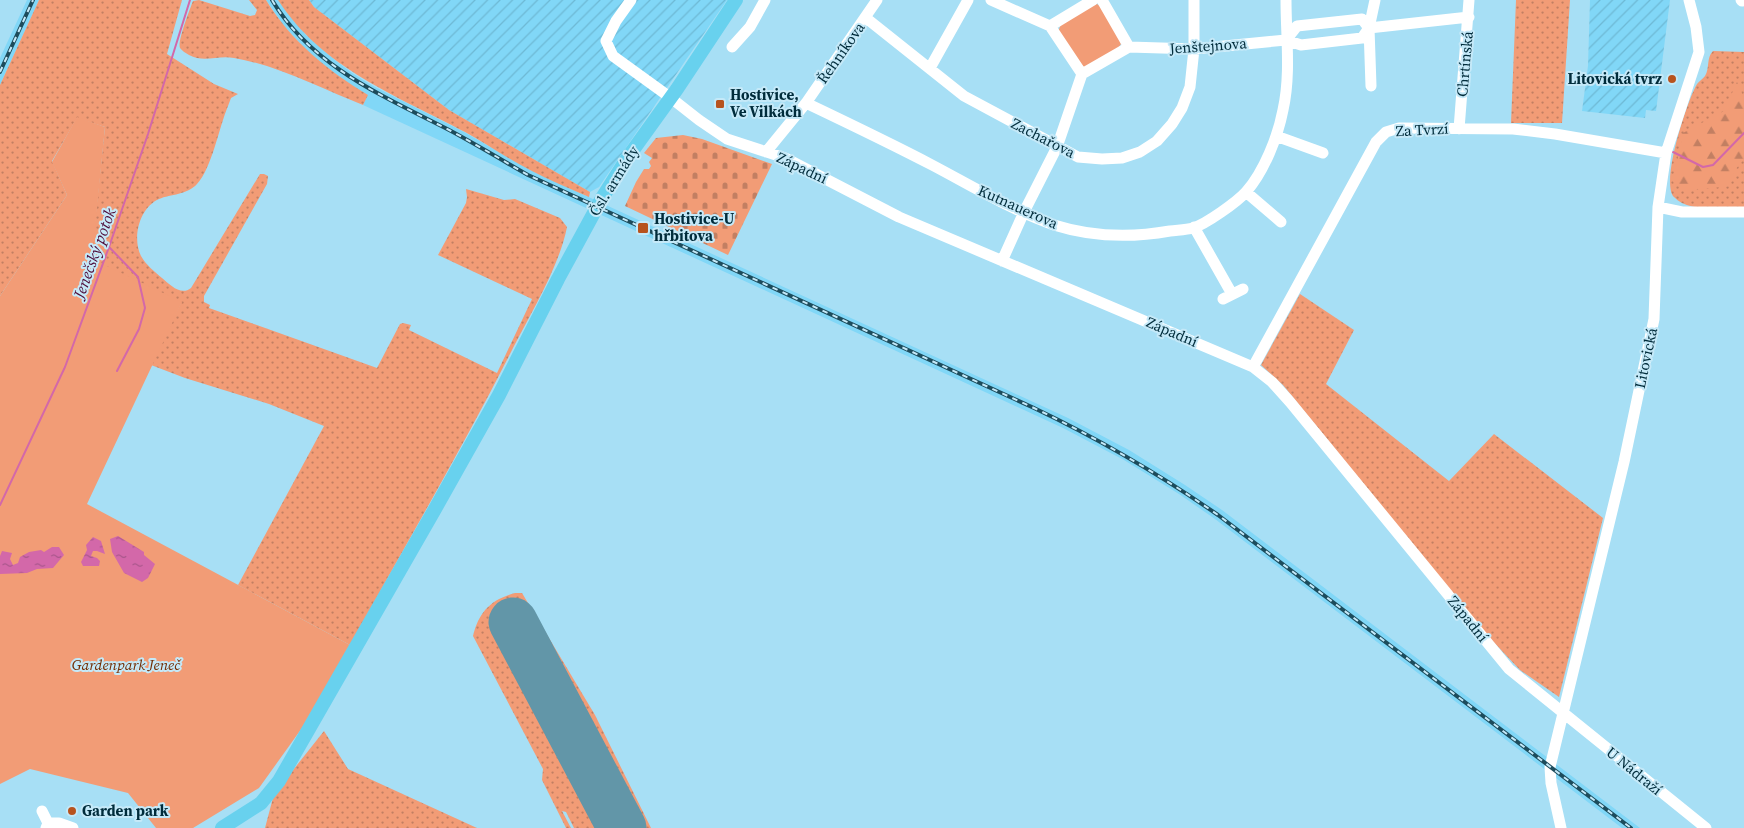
<svg xmlns="http://www.w3.org/2000/svg" width="1744" height="828" font-family="'Source Serif 4',serif">
<defs>
<pattern id="industrial-furrows" width="10" height="10" patternUnits="userSpaceOnUse" patternTransform="scale(1.25)"><rect width="10" height="10" fill="#81d7f7"/><path d="M-1 1l2-2M0 10L10 0M9 11l2-2" fill="none" stroke="#6eb9d5"/></pattern>
<pattern id="grass-dots" width="8" height="8" patternUnits="userSpaceOnUse" patternTransform="scale(1.25)"><rect width="8" height="8" fill="#f29c76"/><path d="M2 2h.1M6 6h.1" fill="none" stroke="#c27f62" stroke-width="1.8" stroke-linecap="round"/></pattern>
<pattern id="forest-firs" width="22" height="20" patternUnits="userSpaceOnUse" patternTransform="scale(1.25)"><rect width="22" height="20" fill="#f29c76"/><path d="M5 1l3.5 6h-7zM16 11l3.5 6h-7z" fill="#c27f62"/></pattern>
<pattern id="cemetery-stones" width="16" height="16" patternUnits="userSpaceOnUse" patternTransform="scale(1.25)"><rect width="16" height="16" fill="#f29c76"/><path d="M2 7V4a2 2 0 0 1 4 0v3zM10 15v-3a2 2 0 0 1 4 0v3z" fill="#c27f62"/></pattern>
<pattern id="water-ripples" width="26" height="14" patternUnits="userSpaceOnUse" patternTransform="scale(1.25)"><rect width="26" height="14" fill="#d368a9"/><path d="M2 4q2-2 4 0t4 0M15 11q2-2 4 0t4 0" fill="none" stroke="#a9568b"/></pattern>
</defs>
<rect width="100%" height="100%" fill="#a7dff5"/>
<path fill="#81d7f7" d="M27,0H39L0,85V58Z
M266,0H278L306,35L335,60L352,73L373,86L466,133L530,170L1068,418L1129,450L1185,485L1222,510L1640,828H1622L1215,519L1179,494L1124,460L1063,428L363,105L367,95L346,82L311,55L284,26Z"/>
<path fill="url(#industrial-furrows)" d="M309,0H727L599,187L590,192L449,110L314,7Z
M1590,0H1670L1656,111L1646,110L1645,118L1582,111L1588,66Z"/>
<path fill="url(#grass-dots)" d="M39,0H182L167,54L214,84L238,94L231,98L228,106C219,127 212,168 197,184C187,195 171,194 159,199C139,208 132,238 141,256C146,265 155,272 162,278C170,285 181,296 191,288L260,174H264L268,176L267,184L204,296V302L210,305L209,308L377,368L400,324L403,323L411,325L409,330L497,373L532,299L438,255L466,203L467,197L466,189L504,200L515,199L560,218L567,227C559,267 532,311 513,348C462,449 405,546 350,645L238,585L324,426L269,404L185,378L151,365L181,303L91,260L105,127L77,118L52,161L67,195L0,296V85Z
M199,0L250,16L255,15L257,10L249,0H266C291,41 327,70 368,95L363,105C322,89 277,65 234,58C218,55 204,63 189,55C186,53 182,51 180,48C177,42 190,9 193,1Z
M278,0H309L314,7L449,110L590,192L589,197C569,188 549,180 530,170C508,159 487,144 465,132C397,96 322,68 278,0Z
M1516,0H1570L1562,123H1511Z
M1713,51L1744,52V208C1725,208 1688,213 1674,197C1660,183 1687,101 1697,84C1699,81 1703,79 1705,76C1710,68 1706,58 1713,51Z
M1300,294L1354,330L1326,384L1449,481L1494,434L1603,518L1559,697L1520,670L1484,632L1283,385L1261,365Z
M515,593H522L595,715L651,828H574L566,812L562,811L571,828H566L542,780L543,769L473,636C479,612 490,600 515,593Z
M324,731L348,769L477,828H265L274,794Z"/>
<path fill="url(#forest-firs)" d="M1737,82L1744,98V159L1735,170L1730,186L1685,191L1673,182L1683,133L1724,111Z"/>
<path fill="url(#cemetery-stones)" d="M683,135L702,139L772,164L728,255L625,206L636,182L644,169H649L651,166L649,162L652,158L644,153L656,138Z"/>
<path fill="#f29c76" d="M1097,4L1101,7L1120,39L1121,44L1118,48L1085,69L1058,32L1061,24L1090,6Z
M77,117L105,127L92,259L182,302L87,504L350,645L302,728L259,788L193,828H156L128,793L30,769L0,784V296L67,195L52,162Z"/>
<path fill="url(#water-ripples)" d="M118,536L144,552V555L155,564L148,578L142,582L124,573L112,552L110,539Z
M93,537L101,541L105,554L97,551H93L91,556L97,558L100,561L99,566H83L81,562L87,550L86,545Z
M52,547H59L64,555L53,568L37,569L27,573L0,574V556L2,551L12,553L10,559L13,565L18,563L20,557L29,552L41,550L44,552Z"/>
<g fill="none" stroke-linecap="round" stroke-linejoin="round">
<path stroke="#d368a9" stroke-width="2" d="M1673,152L1703,167L1713,165L1744,133
M109,247L138,277L145,308L139,329L117,371
M0,505L65,367L109,247L148,134L190,0"/>
<path stroke="#6296a8" stroke-width="49" d="M513,622L622,828"/>
<path stroke="#fff" stroke-width="11" d="M631,0L616,21L606,41L613,56L671,98L699,120L727,139L785,158L899,217L1253,367L1272,382L1290,402L1509,669L1706,828
M991,0L1050,26
M1093,0L1050,26L1082,74L1129,47
M1102,0L1129,47
M1741,0L1742,1
M866,18L964,96L1078,157L1102,159L1122,158L1140,152L1157,141L1172,124L1182,108L1190,87L1194,49V0
M1286,40L1297,26L1362,19L1369,28
M732,47L750,27L765,0
M1129,47L1194,49L1286,40L1301,45L1362,38L1369,28L1469,17
M930,68L968,0
M1371,86L1369,28L1375,0
M806,103C848,123 890,143 932,165C972,186 1011,210 1054,225C1092,237 1131,238 1170,231C1178,230 1186,230 1193,228C1206,224 1237,202 1246,192C1264,172 1278,136 1283,110C1291,75 1286,36 1286,0
M1459,129L1469,0
M1276,136L1323,153
M766,152L806,103L877,0
M1246,192L1281,222
M1658,207L1682,212H1744
M1194,227L1232,294
M1002,261L1024,212L1057,147L1082,74
M1223,299L1243,289
M1253,367L1376,142L1386,132L1399,128L1513,129L1555,134L1666,153
M42,811L48,823L46,828
M48,823H59L73,828
M1561,828L1551,783L1550,767L1624,462L1654,319L1658,207L1666,153L1699,52L1696,27L1689,0"/>
<path stroke="#68d1ee" stroke-width="14" d="M222,828L261,803L279,781L435,509L499,395L558,279L602,198L628,157L677,89L736,0"/>
<defs>
<path id="rail" d="M272,0C312,67 385,97 451,131C477,145 502,160 528,175L1034,408C1099,439 1159,474 1218,515L1631,828
M0,72L33,0"/>
</defs>
<use href="#rail" stroke="#1d4c5c" stroke-width="4"/>
<use href="#rail" stroke="#c5e9f8" stroke-width="2" stroke-dasharray="5.5" stroke-linecap="butt"/>
</g>
<g fill="#b7531e" stroke="#c5e9f8" stroke-width="2">
<circle cx="1672" cy="79" r="5"/>
<rect x="715" y="99" width="10" height="10" rx="2.5"/>
<rect x="637" y="222" width="12" height="12" rx="2.5"/>
<circle cx="72" cy="811" r="5"/>
</g>
<g text-anchor="middle" stroke-width="4" stroke-linejoin="round" paint-order="stroke">
<g font-size="15" fill="#002c3b" stroke="#c5e9f8">
<text transform="translate(1208 46) rotate(-4)" y="5">Jenštejnova</text>
<text transform="translate(841 53) rotate(-55)" y="5">Řehníkova</text>
<text transform="translate(1465 64) rotate(-85)" y="5">Chrtínská</text>
<text transform="translate(1422 130) rotate(-3)" y="5">Za Tvrzí</text>
<text transform="translate(1043 138) rotate(27)" y="5">Zachařova</text>
<text transform="translate(802 168) rotate(25)" y="5">Západní</text>
<text transform="translate(614 181) rotate(-58)" y="5">Čsl. armády</text>
<text transform="translate(1018 207) rotate(24)" y="5">Kutnauerova</text>
<text transform="translate(1172 332) rotate(23)" y="5">Západní</text>
<text transform="translate(1646 358) rotate(-78)" y="5">Litovická</text>
<text transform="translate(1468 619) rotate(51)" y="5">Západní</text>
<text transform="translate(1634 771) rotate(39)" y="5">U Nádraží</text>
</g>
<g font-size="15" font-weight="bold" fill="#002c3b" stroke="#c5e9f8" text-anchor="start">
<text x="1662" y="84" text-anchor="end">Litovická tvrz</text>
<text x="730" y="100">Hostivice,<tspan x="730" dy="17">Ve Vilkách</tspan></text>
<text x="654" y="224">Hostivice-U<tspan x="654" dy="17">hřbitova</tspan></text>
<text x="82" y="816">Garden park</text>
</g>
<g font-size="15" font-style="italic" fill="#732d03" stroke="#c5e9f8">
<text x="126" y="670">Gardenpark Jeneč</text>
</g>
<g font-size="16" font-style="italic" fill="#4e0a38" stroke="#c5e9f8">
<text transform="translate(94 253) rotate(-70)" y="6">Jenečský potok</text>
</g>
</g>
</svg>
